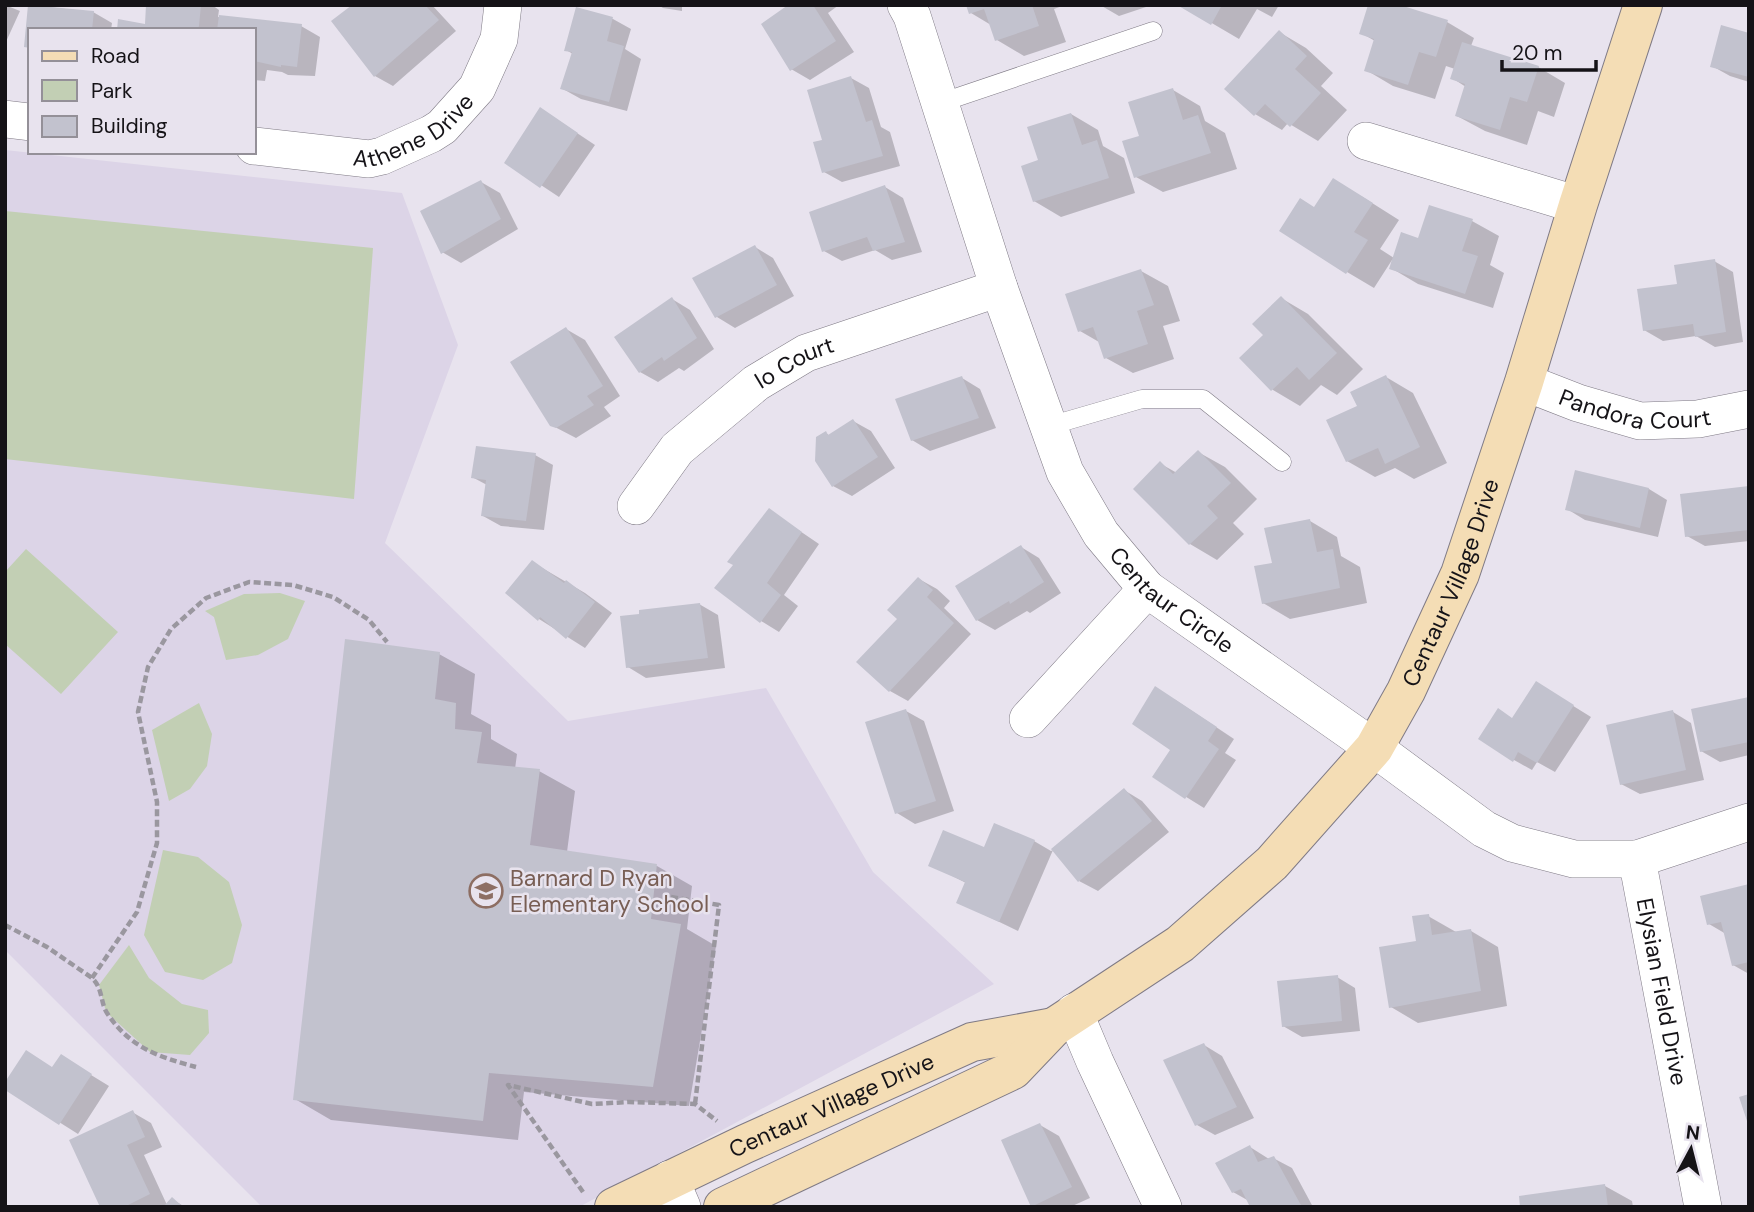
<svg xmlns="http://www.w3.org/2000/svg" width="1754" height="1212" font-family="'DM Sans',sans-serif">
<rect width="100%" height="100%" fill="#e8e3ee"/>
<path fill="#dcd4e7" d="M5,150L402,193L458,345L385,543L568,721L766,688L873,872L994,984L579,1207H262L5,950Z"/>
<path fill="#c2cfb4" d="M5,211L373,248L354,499L5,459Z
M26,549L118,632L61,694L5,644V572Z
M280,593L305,601L288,639L258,655L226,660L214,617L205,611L244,594Z
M199,703L212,734L207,766L190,789L169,801L152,730Z
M163,850L198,857L229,882L242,925L232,963L203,980L165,972L144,935Z
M129,945L149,978L182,1004L208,1010L209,1033L190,1055L150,1052L106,1012L99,985Z"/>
<path fill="#0003" d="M5,5L20,11L5,44Z
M30,5L93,12L112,23L111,30H30V48L25,46Z
M148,5H212L219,10L218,17L301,26L320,37L315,76L288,75L282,72L267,70L265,81L254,80V30H119L146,26Z
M355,5H432L456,31L393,86L375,76Z
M658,5H682V11L663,8Z
M790,5H839L828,13L854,52L810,80L791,69Z
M968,5H1065L1054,9L1066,42L1024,56L997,40L991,25L971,13Z
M1100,5H1152L1119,16Z
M1181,5H1279L1272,17L1257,9L1239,39Z
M577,9L613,19L631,29L625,49L641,59L627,111L581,99L563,89L573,54L566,50Z
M1447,22L1474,38L1471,46L1538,67L1565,83L1554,117L1538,111L1527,145L1485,131L1457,116L1466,87L1452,78L1455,69L1446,66L1435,99L1393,86L1366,70L1375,41L1361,33Z
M1279,32L1306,48L1333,73L1321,86L1347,110L1318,141L1288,123L1282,130L1255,114Z
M1749,35V82L1730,76L1712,66Z
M851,78L869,88L881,127L890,132L900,166L842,182L824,172V141Z
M1173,90L1200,106L1205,121L1225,133L1237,169L1163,192L1136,177L1142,137Z
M541,109L595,145L559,197L506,162Z
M1071,114L1098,130L1103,146L1124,158L1135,193L1061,217L1034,201L1040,161Z
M481,182L500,193L518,229L461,263L442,252Z
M885,187L903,198L922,252L892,260L875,250L842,261L824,251Z
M1361,196L1399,220L1380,249L1394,258L1472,221L1499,236L1490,265L1504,273L1493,308L1418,284L1391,268L1392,260L1374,288L1347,272L1316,209Z
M755,247L773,258L794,296L735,328L717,317L695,279Z
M1714,261L1733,272L1743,342L1715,347L1696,336L1663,341L1644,330L1679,285Z
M1141,271L1168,286L1180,321L1163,326L1174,359L1133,373L1106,358L1099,342L1080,331Z
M1281,298L1308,314L1363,369L1337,395L1321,385L1300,406L1273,390L1241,358L1266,335Z
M672,299L690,310L714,349L684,371L679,368L658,382L640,372Z
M566,329L585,340L620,396L604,407L611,416L576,438L551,425Z
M1386,377L1413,393L1447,463L1414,479L1395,468L1375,477L1347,461Z
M962,378L980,389L996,428L930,451L912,440Z
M853,421L871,431L895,468L852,496L833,486L826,433L830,436Z
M1198,452L1225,467L1257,499L1233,523L1244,534L1217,560L1190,544L1161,464L1177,473Z
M535,455L553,465L544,530L501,526L483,516L487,485L472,477Z
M1749,488V541L1705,546L1687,536Z
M1649,489L1667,500L1658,537L1585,520L1567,509Z
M769,510L819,544L784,595L798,606L779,632L761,621L735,564Z
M1310,521L1337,537L1341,556L1360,567L1367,603L1290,619L1263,603L1274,564Z
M1021,547L1039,558L1061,593L1030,613L1027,611L995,630L977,620Z
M532,562L585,593L612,613L585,648L539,619L507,593Z
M919,579L937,589L950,601L944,608L971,634L908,701L890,691L899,619Z
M699,604L718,615L725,668L646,678L628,667Z
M439,654L475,674L471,714L491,725V739L517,754L515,769L539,771L575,791L567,852L657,866L692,886L687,929L716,946L689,1106L524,1092L518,1140L331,1120L295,1099Z
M1554,694L1591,717L1555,772L1537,762L1532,770L1514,760V719Z
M1174,699L1234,739L1225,753L1236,760L1204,808L1154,777L1172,750Z
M1749,699V755L1720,762L1701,751Z
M906,711L924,721L954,811L915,824L897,813Z
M1673,712L1691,723L1704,780L1640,794L1621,784Z
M1124,790L1142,801L1169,832L1098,891L1079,881Z
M1034,841L1051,851L1053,850L1018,931L958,902L966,883L931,865L985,850Z
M1749,886V974L1733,965L1726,934L1709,924Z
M1428,916L1456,932L1471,931L1498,947L1507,1006L1418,1023L1391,1007Z
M1337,977L1355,988L1360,1031L1302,1037L1283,1026Z
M1204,1045L1222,1056L1254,1118L1215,1135L1197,1125Z
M78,1067L109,1086L78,1134L5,1088L54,1068Z
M132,1112L151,1123L162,1147L144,1155L167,1205L172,1199L185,1207H102Z
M1040,1125L1059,1136L1090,1198L1070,1207L1032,1206Z
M1250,1147L1269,1159L1273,1158L1292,1168L1313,1207H1252L1249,1201L1233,1192Z
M1605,1186L1632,1201L1633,1207H1522Z"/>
<path fill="#c2c2ce" d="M28,5L94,11L92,30H30V48L24,47Z
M146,5H201L199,26L197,30H117L118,19L145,24Z
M352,5H425L439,20L374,77L331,21Z
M788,5H813L836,41L790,71L761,24Z
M966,5H1032L1039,26L995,41L984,9L969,14Z
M1177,5H1222L1211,25Z
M1368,5H1400L1448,20L1436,57L1419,52L1408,85L1364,71L1374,39L1359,34Z
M576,7L613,17L607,41L624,46L609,102L560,89L572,52L564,51Z
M219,15L302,24L297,67L281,65V67L254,61V30H217Z
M1721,25L1749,33V77L1710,67Z
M1279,30L1307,56L1295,69L1321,93L1290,127L1265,104L1254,116L1224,89Z
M1462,42L1539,66L1527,102L1510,97L1500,130L1455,116L1465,84L1450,79Z
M851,76L866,122L872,120L883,156L822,173L813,142L822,140L807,90Z
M1173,88L1183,120L1198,115L1211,153L1134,178L1122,141L1139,136L1128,102Z
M540,107L578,133L540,188L504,163Z
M1071,113L1082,145L1097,140L1109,178L1033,202L1021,166L1038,160L1027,127Z
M1333,178L1373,203L1354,232L1368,240L1346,274L1279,231L1300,198L1314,207Z
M481,180L501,219L441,254L420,211Z
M885,185L905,242L873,251L867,237L822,252L809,212Z
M1429,205L1473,219L1462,251L1478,256L1465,294L1389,269L1401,232L1418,238Z
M755,245L777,285L715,318L692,278Z
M1715,259L1726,332L1695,337L1693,324L1643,331L1637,289L1677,284L1674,265Z
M1141,269L1154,305L1137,311L1148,344L1104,359L1093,327L1078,332L1065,294Z
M1281,296L1337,353L1309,380L1297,367L1271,391L1239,358L1263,335L1252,324Z
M672,297L697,338L664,361L662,357L639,373L614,337Z
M566,327L603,386L587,396L594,405L556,428L550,426L510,362Z
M1386,375L1420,447L1385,464L1378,448L1346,462L1326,420L1357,406L1350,392Z
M962,376L979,418L911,441L895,399Z
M853,419L878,457L832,487L815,461L816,437L826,431L828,435Z
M476,446L536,453L526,521L481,516L486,480L471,478Z
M1198,450L1231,483L1207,506L1218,518L1189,545L1133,489L1160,461L1173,474Z
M1575,470L1649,488L1640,528L1565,510Z
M1749,486V530L1685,537L1680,494Z
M769,508L802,532L767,583L781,595L760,623L714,588L733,565L727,562Z
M1310,519L1317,552L1333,549L1340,588L1262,604L1254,566L1272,563L1264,528Z
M1021,545L1044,582L1010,604L1009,601L976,621L955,586Z
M532,560L564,583L566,580L595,602L566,639L540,617L538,621L505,593Z
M918,577L933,590L927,597L954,623L889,692L856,662L897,619L887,610Z
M700,603L708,658L626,668L620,616L639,614V610Z
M345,639L440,652L435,699L456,703L455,729L482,732L477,763L540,769L530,845L657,864L651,919L681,924L653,1087L489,1073L483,1121L293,1100Z
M1536,681L1574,705L1537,763L1518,752L1513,762L1478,739L1498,708L1512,718Z
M1155,686L1217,727L1208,741L1219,749L1185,799L1152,777L1170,750L1132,724Z
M1749,697V742L1700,752L1691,709Z
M906,709L936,801L895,814L865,722Z
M1673,710L1686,770L1620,785L1606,725Z
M1124,788L1152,821L1078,882L1051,849Z
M994,823L1035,840L999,922L956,903L965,882L928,866L943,830L984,847Z
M1749,884V962L1732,966L1721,922L1707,925L1700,896Z
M1429,914L1432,935L1471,929L1481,991L1389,1008L1379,947L1416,941L1412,916Z
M1338,975L1342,1021L1282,1027L1277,981Z
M1204,1043L1237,1107L1195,1126L1163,1060Z
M26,1050L52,1067L61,1054L92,1074L59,1125L5,1090V1082Z
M1749,1094V1123L1748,1124L1739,1097Z
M133,1110L145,1137L127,1145L150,1194L124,1207H100L69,1140Z
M1040,1123L1072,1187L1031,1207L1001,1140Z
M1250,1145L1258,1162L1274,1156L1302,1207H1250L1241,1189L1232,1193L1215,1163Z
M1605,1184L1608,1207H1520L1519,1196Z
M172,1197L183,1207H163Z"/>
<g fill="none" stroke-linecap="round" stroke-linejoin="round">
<defs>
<path id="lane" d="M940,103L1153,31
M1049,426L1142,399H1203L1282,462"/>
<g id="street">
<path id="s1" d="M906,5L912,16L999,288L1065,472L1101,534L1147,589L1374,748L1484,829L1512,843L1574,859H1637L1749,822"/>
<path d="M5,119L30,122"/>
<path d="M1366,141L1578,205"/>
<path id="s2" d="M254,146L369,159L382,156L431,134L442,127L477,88L499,39L503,5"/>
<path id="s3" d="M1524,382L1578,403L1640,421L1698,419L1749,409"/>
<path id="s4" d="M636,506L677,449L756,383L806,353L999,288"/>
<path d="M1028,719L1147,589"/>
<path id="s5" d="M1637,859L1703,1207"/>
<path d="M1074,1012L1095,1062L1163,1207"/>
<path d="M670,1179L682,1207"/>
</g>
<g id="secondary">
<path id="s6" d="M614,1207L745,1144L972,1042L1054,1027"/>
<path id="s7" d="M723,1207L1013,1070L1054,1027L1180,944L1272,863L1374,748L1406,691L1460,574L1524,382L1578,205L1643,5"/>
</g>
</defs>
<use href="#lane" stroke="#7f7a85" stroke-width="19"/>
<use href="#street" stroke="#7f7a85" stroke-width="38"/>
<use href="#secondary" stroke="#7f7a85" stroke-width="40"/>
<path stroke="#9a979f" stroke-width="4.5" stroke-dasharray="7 3.5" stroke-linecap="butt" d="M671,897L719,905L695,1104
M5,925L47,947L92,978C103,988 100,1002 107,1013C130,1048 159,1057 196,1067
M92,978L137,912L157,843V802L138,712L148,667L171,629L206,598L249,582L293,585L333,597L369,620L387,642
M583,1192L508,1085L592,1104L629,1102L695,1104L717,1121"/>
<use href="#lane" stroke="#fff" stroke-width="18"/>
<use href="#street" stroke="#fff" stroke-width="37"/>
<use href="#secondary" stroke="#f4ddb5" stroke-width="38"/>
</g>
<defs>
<symbol id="school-ring" viewBox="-11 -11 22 22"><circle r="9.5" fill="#e8e3ee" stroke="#8d6e63" stroke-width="1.5"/><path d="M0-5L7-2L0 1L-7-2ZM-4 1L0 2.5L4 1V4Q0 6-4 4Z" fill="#8d6e63"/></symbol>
</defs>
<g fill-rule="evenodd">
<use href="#school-ring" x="467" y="872" width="38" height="38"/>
</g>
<g text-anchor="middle" stroke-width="5" stroke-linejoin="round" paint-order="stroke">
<g font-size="23" fill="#151317" stroke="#e8e3ee">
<text dy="8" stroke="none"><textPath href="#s2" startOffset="168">Athene Drive</textPath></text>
<text dy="8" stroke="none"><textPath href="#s4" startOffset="217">Io Court</textPath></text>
<text dy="8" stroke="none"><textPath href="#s3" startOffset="116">Pandora Court</textPath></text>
<text dy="8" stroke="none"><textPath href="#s7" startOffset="990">Centaur Village Drive</textPath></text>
<text dy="8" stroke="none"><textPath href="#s1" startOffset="663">Centaur Circle</textPath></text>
<text dy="8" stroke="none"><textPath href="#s5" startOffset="135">Elysian Field Drive</textPath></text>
<text dy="8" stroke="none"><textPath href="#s6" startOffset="240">Centaur Village Drive</textPath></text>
</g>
<g font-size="23" fill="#785e54" stroke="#e8e3ee" text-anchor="start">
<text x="510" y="886">Barnard D Ryan<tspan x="510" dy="26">Elementary School</tspan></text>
</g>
</g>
<rect width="1754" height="1212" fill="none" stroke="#151317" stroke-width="14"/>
<rect x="28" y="28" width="228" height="126" fill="#e8e3ee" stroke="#949098" stroke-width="2"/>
<rect x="42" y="51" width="35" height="10" fill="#f4ddb5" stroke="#949098" stroke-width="2"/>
<text x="91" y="63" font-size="21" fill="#151317">Road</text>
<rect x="42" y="80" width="35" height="21" fill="#c2cfb4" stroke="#949098" stroke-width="2"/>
<text x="91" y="98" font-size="21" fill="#151317">Park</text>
<rect x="42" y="116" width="35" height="21" fill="#c2c2ce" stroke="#949098" stroke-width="2"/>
<text x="91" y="133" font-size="21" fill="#151317">Building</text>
<g transform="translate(1691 1149) rotate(7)" stroke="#e8e3ee" stroke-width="5" paint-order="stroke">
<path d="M0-5L12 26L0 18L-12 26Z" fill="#151317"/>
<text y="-10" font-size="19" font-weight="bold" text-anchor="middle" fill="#151317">N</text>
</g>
<path d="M1502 60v10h94v-10" fill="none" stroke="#151317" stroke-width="3.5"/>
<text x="1512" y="60" font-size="21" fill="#151317" stroke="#e8e3ee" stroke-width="5" paint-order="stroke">20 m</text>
</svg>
